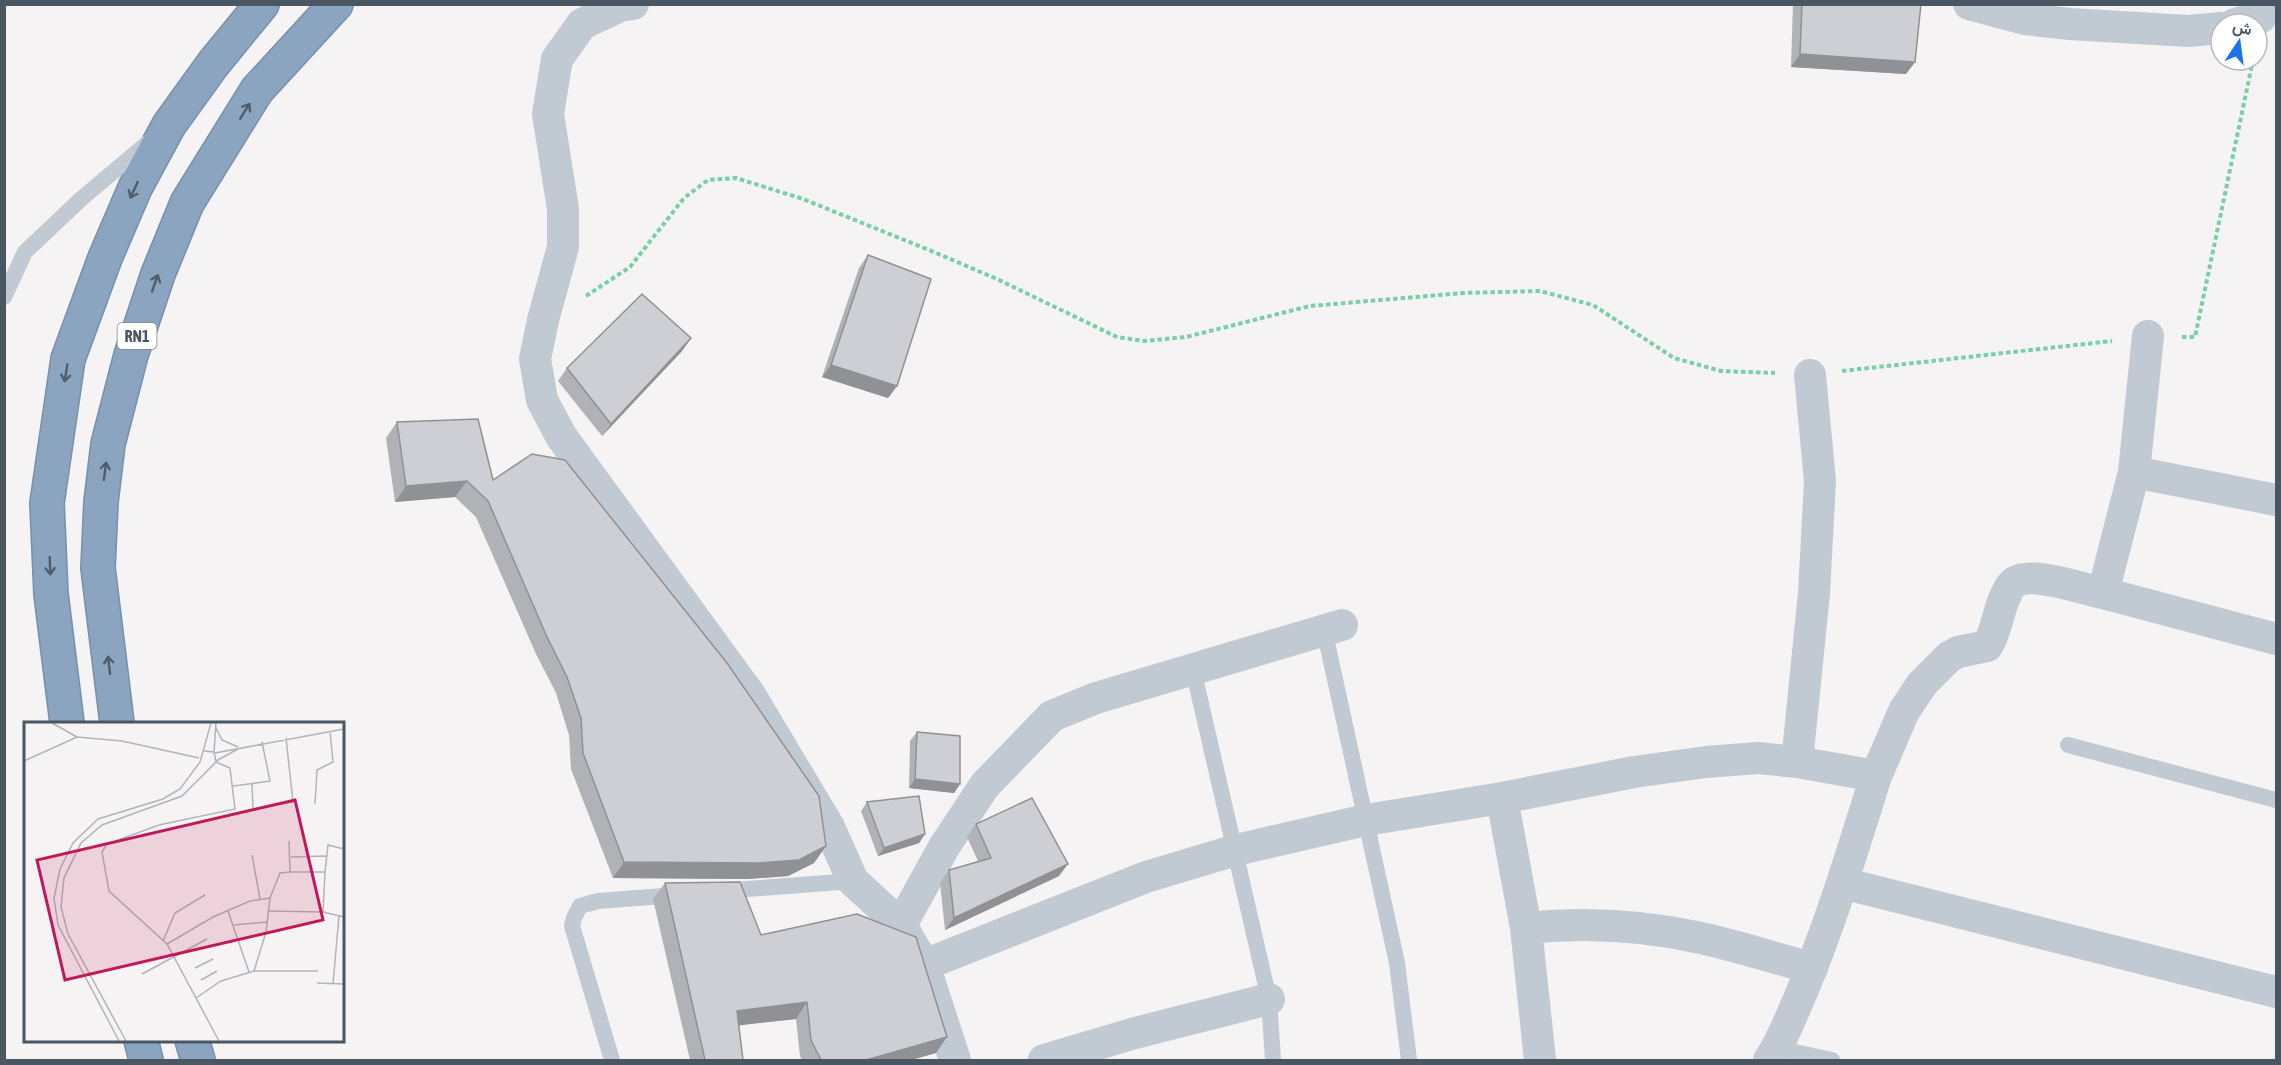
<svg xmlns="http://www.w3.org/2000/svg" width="2281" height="1065" font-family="'Asap Condensed',Vazirmatn,sans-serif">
<rect width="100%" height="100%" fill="#f5f3f3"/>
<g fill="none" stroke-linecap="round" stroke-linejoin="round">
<defs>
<path id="highway" d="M67,723L51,594L47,503L68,359L105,258L135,188L169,125L213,64L262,4
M117,723L98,568L101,502L108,444L131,355L158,274L187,203L257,90L336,4
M141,1040L146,1060
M192,1040L198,1060"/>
</defs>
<use href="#highway" stroke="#7690ad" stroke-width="36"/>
<path stroke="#7ad0a6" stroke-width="4" stroke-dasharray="4.5 3" stroke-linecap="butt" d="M586,296L630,267L684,198L708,180L736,178L803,199L934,252L997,279L1117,337L1144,341L1186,337L1310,306L1463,293L1540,291L1593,305L1674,358L1721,371L1775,373
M2182,337H2195L2253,60
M1842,371L2112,341"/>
<path stroke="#c1cad2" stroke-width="16" d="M4,297L25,252L81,199L151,140
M1324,629L1397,963L1409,1060
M1193,669L1269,999L1273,1060
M2068,745L2276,800
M721,891L853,881
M1777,1048L1832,1060
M612,1060L572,926L574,918L580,906L598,901L677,895"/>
<path stroke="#c1cad2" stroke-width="32" d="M633,4L620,6L582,24L557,59L548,114L563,209V247L543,320L535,359L542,400L561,436L750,695L829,827L853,881L901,925L924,965L955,1060
M1969,4L2025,19L2070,24L2188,31L2221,28
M2235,24L2261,17L2262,4
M2134,472L2276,500
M2103,593L2276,639
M1797,762L1814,593L1820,481L1810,375
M1876,776L1904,711L1922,684L1949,657L1958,652L1987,646C1997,631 1997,614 2005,597C2007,592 2010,585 2015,582C2032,571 2083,589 2103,593L2134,472L2148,336
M1502,798L1526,928L1540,1060
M1842,883L2276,992
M901,925L944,847L985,785L1052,716L1096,698L1342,625
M1526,928C1583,922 1639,925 1696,937C1735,945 1773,958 1812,968
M924,965L1146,877L1236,850L1366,820L1502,798L1634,772L1706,762L1758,758L1797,762L1876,776C1853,849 1831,923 1801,994C1791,1016 1783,1040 1769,1060
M1044,1060L1135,1033L1269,999"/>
<use href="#highway" stroke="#8ba5c1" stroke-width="33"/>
</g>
<path fill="#b0b2b7" d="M1793,4H1921L1915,62L1906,74L1791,67Z
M868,255L897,386L888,398L822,377L859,268Z
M691,338L682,351L602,436L558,381L567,368Z
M397,422L493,480L826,846L814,863L788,876L747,879L613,878L571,769L569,735L556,693L536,654L476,517L455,497L395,502L386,438Z
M917,732L960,784L954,793L909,788L910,741Z
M867,802L925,834L919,843L878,856L861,811Z
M976,824L1059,876L945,930L940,883L949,870L978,861L967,837Z
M665,883L761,935L936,1053L911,1060H802L800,1056L796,1019L739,1025L743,1060H690L653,899Z"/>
<path fill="#909195" d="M1800,54L1915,62L1906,74L1791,67Z
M691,338L682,351L602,436L611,424Z
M831,365L897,386L888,398L822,377Z
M467,481L455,497L395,502L406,486Z
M915,779L960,784L954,793L909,788Z
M925,834L919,843L878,856L884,848Z
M826,846L814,863L788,876L747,879L613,878L624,862Z
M1068,864L1059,876L945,930L954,918Z
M807,1002L796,1019L725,1027L737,1011Z
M947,1037L936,1053L911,1060H866Z"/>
<path fill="#cdcfd5" stroke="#909195" stroke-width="1.5" d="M1802,4H1921L1915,62L1800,54Z
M868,255L931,279L897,386L831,365Z
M642,294L691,338L611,424L567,368Z
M478,419L493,480L532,454L565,460L727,663L819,796L826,846L799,860L758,863L624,862L583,753L581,718L567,677L547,637L488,501L467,481L406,486L397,422Z
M917,732L960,736V784L915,779Z
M919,796L925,834L884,848L867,802Z
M1032,798L1068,864L954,918L949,870L991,858L976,824Z
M740,882L761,935L857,914L916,937L947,1037L866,1060H821L811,1040L807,1002L737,1011L743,1060H705L665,883Z"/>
<defs><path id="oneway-shaft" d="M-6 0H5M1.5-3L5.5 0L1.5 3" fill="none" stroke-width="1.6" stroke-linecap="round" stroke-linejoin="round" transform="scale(1.5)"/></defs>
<g stroke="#505e6b">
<use href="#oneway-shaft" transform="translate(245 111) rotate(-58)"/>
<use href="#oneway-shaft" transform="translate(134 190) rotate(115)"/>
<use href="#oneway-shaft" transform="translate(155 283) rotate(-71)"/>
<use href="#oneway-shaft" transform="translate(66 373) rotate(99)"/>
<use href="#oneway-shaft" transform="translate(105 471) rotate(-83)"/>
<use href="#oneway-shaft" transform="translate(50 566) rotate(88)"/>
<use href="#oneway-shaft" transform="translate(109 665) rotate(-97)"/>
</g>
<g text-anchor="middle" stroke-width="5" stroke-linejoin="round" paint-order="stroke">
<rect fill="#fff" stroke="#808990" stroke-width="1.5" x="117.5" y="323" width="39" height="26" rx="4.5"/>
<g font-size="16" font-weight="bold" fill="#4a5661">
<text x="137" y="342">RN1</text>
</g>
</g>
<g transform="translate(24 722)">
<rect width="320" height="320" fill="#f5f3f3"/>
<path fill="none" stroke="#b1b4b9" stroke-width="1.5" d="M28,1L53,15M192,6L198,18L214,25M190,30L192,1M191,31L320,7M0,39L53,15L98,19L175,36M192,39L214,27M192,40L206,46L211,87L135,103L83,122L78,130L85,169L143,222L195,319M228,62L229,87L269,80L262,16M209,64L246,59L238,20M291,82L293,48L309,40L306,9M228,133L236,177M267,135L302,134M266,150H301L299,190M301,150L304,123L320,127M246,176L256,151L266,150L265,119M204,189L225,250M245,189L299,190L320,195M210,203L243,200M139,219L151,191L181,173M143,222L189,195L226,179L246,176L242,210L230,249M171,246L189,237M118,252L183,217M177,258L193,249M293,261L320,262M309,262L315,194M172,276L197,259L230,249H294M95,319L34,203L30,176L36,147L49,121L74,97L139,77L156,67L176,40L187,1M102,319L44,212L37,185L40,156L57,121L78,103L158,74L192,40L190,30L180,29"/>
<path fill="#c2185b" fill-opacity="0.15" stroke="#c2185b" stroke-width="3" d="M271,78L299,198L41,258L13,138Z"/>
<rect width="320" height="320" fill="none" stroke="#4a5661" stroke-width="3"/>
</g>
<rect width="2281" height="1065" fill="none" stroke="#4a5661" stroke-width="12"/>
<g transform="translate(2239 42) rotate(13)"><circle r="28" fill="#ffffff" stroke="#b7bbc0" stroke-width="1.5"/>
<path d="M0-4.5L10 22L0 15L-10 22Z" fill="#1a73e8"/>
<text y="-9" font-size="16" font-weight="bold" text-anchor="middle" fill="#4a5661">ش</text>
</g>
</svg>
